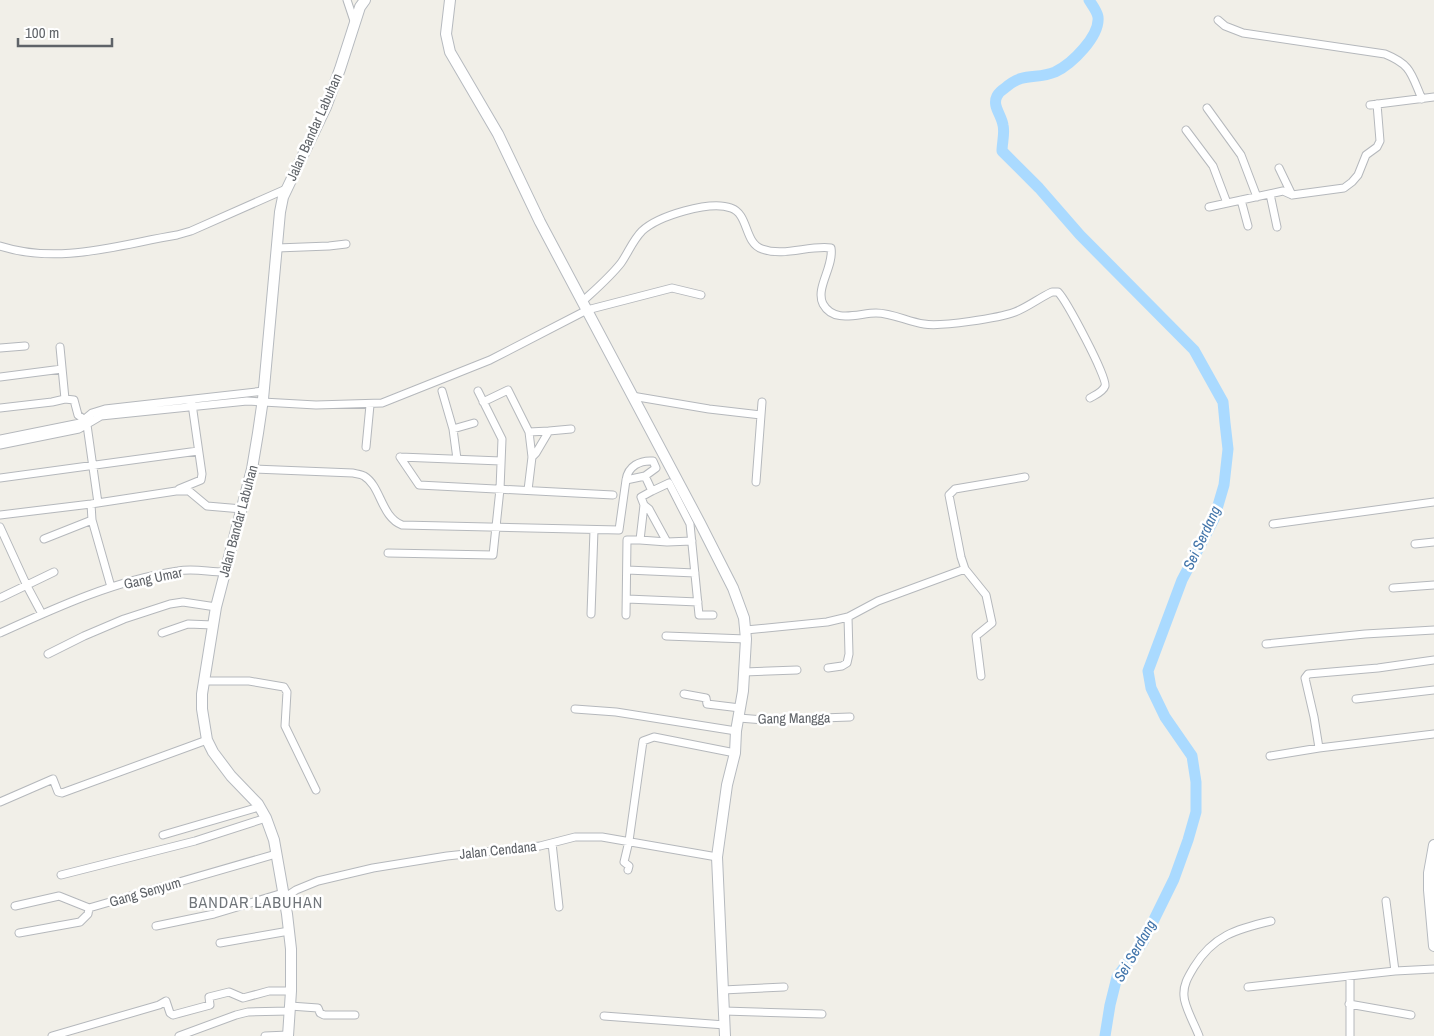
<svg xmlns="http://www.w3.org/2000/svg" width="1434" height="1036" font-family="'Archivo Narrow',sans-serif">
<rect width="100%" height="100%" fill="#f1efe8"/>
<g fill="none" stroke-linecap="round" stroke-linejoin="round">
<path stroke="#aadaff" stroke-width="11" d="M1089,0C1092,5 1097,11 1098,17C1100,36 1072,64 1055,72C1036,80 1024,71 1005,88C1002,90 999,92 997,96C992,106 1001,114 1003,125C1005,133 1002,143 1002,151L1039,188L1080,235L1194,350L1223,402L1225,423L1228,449L1224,485L1214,519L1182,580L1148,671L1151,688L1165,717L1192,756L1196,782V812L1188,840L1174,879L1143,942L1117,977L1110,1005L1105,1036"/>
<defs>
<path id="street" d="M347,0L355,24
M1218,20L1225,26L1243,33L1385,54C1412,65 1411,74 1422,99
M1370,105L1434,97
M1207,108L1241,155L1257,197
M1186,130L1213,166L1227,203
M1279,168L1292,195
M1270,194L1277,227
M1241,200L1248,226
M1209,207L1283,191L1292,195L1344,188L1352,182L1358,175L1366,155L1377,147L1380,141L1377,104
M0,246C60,265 117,245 177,235L191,231L286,189
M277,248L329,246L346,244
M583,301C596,289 610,277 621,263C628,253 633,240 642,231C658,216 710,200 731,208C749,214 744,243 762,249C784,257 809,245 831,248C834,267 815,288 823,304C834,324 859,313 876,313C893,313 908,322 924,324C941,327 999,318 1015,312C1028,307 1039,298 1052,292H1058C1066,300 1108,378 1105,386C1103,392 1095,395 1090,398
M0,348L25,346
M0,377L62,369
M442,391L453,429L457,459
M632,396L709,409L761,415L756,482
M65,399L74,400L78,415L85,420L87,425L98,503
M483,402L508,390L529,432L532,457L528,490
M0,408L52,402L65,399L60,347
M761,415L762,402
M453,429L474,423
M529,432L549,431
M0,439L80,423L92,413L105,409L264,391
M0,445L79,429L101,416L247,401L316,405L382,403L490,360L587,310L672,288L701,295
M366,447L370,405
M400,457L419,485L613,495
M400,457L501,461
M532,457L536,453L549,431L571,429
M252,469L353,473C356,474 361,474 364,476C381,486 381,517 402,525L619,530L626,480C628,466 640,460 653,461L656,468L645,476L626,480
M645,476L652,491L669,483L690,524L699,615H713
M0,478L198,451
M179,489L201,480L202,474L192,404
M652,491L641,497L644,505L649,509L667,542L692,541
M644,505L640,540L667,542
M0,515L91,504L176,491H189L207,506L242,509
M92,520L111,587
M1273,524L1434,502
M0,527L27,586L42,614
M44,539L92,520L91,504
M1415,544L1434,542
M388,553L493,555L500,489L502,439L478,391
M627,570L695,573
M1393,588L1434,585
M0,598L54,572
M627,599L698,602
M591,614L594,530
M626,615L627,540H640
M746,630L827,622L848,617L878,601L965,569
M0,633C57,607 116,580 178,571C193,568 209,572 224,572
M162,633L188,624L213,625
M666,636L746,639
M1266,644L1365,634L1434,630
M48,654L84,636L124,619L170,604L183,602L216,607
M828,668L842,666L847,663L849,654L848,617
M744,672L797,670
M981,676L976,636L992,623L986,595L965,569L961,557L949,495L955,489L1025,477
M204,681H249L284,687L287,692L285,726L316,790
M684,694L706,698L707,704L740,708
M1356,699L1434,690
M575,709L616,712L736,731
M739,718L765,720L850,717
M1319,748L1314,717L1305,678L1308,674L1378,668L1434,660
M1270,756L1319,748L1434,734
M0,802L53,779L58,792L62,793L207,740
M163,835L259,807
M552,843L559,907
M628,870L629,866L624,862L629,841L643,741L654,737L735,753
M61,875L195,841L266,818
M284,898L296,890L318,881L373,868L447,856L540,846L575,837H602L717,857
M1386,901L1395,971
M15,906L59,896L89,908L276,854
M156,926L214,914L283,893
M19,933L80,922L88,914L89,908
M220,943L289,931
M1248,987L1395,971L1434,969
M723,990L784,987
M1349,1004L1411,1015
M290,1006L318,1008L320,1013L324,1015H355
M724,1011L822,1014
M604,1016L725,1025
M52,1036L159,1005L166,1001L170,1013L173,1015L210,1005L209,997L229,992L243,998L269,991H291
M179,1036L236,1015L248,1012L289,1011
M265,1036L288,1035
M1199,1036C1195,1025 1184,1006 1184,996C1183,985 1188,977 1194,967C1213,936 1236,929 1271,921
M1350,1036V977"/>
<path id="secondary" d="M450,0L446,34L450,52L498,134L540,222L700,523L733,588L744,618L746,639L743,691L736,731L735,753L727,785L717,857L725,1036
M1434,845L1429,873V890L1434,946
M288,1036L291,991V949L287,914L274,840L266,818L258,804L231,776L213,752L207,740L202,709V694L216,607L252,469L258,433L263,399L280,212L283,197L326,107L340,69L360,7L365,0"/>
</defs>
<use href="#street" stroke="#b5b8bc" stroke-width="9"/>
<use href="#secondary" stroke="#b6babf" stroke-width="12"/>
<use href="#street" stroke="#fff" stroke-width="7"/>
<use href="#secondary" stroke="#fff" stroke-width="10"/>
</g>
<g text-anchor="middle" stroke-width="5" stroke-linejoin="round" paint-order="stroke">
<g font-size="14" fill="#5f6368" stroke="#fff">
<text transform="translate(314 127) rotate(-66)" y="5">Jalan Bandar Labuhan</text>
<text transform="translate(238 521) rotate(-75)" y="5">Jalan Bandar Labuhan</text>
<text transform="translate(153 578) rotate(-12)" y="5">Gang Umar</text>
<text transform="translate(794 718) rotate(-1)" y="5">Gang Mangga</text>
<text transform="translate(498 850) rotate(-6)" y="5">Jalan Cendana</text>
<text transform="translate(145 892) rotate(-16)" y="5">Gang Senyum</text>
</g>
<g font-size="15" font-style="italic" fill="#4174aa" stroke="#fff">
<text transform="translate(1202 538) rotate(-65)" y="5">Sei Serdang</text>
<text transform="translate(1135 951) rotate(-60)" y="5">Sei Serdang</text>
</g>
<g font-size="16" letter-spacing="1" fill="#70757a" stroke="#fff">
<text x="256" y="908">BANDAR LABUHAN</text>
</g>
</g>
<path d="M18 38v8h94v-8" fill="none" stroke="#5f6368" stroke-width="2.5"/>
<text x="25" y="38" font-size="15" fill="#5f6368" stroke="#ffffff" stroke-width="4" paint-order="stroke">100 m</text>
</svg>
